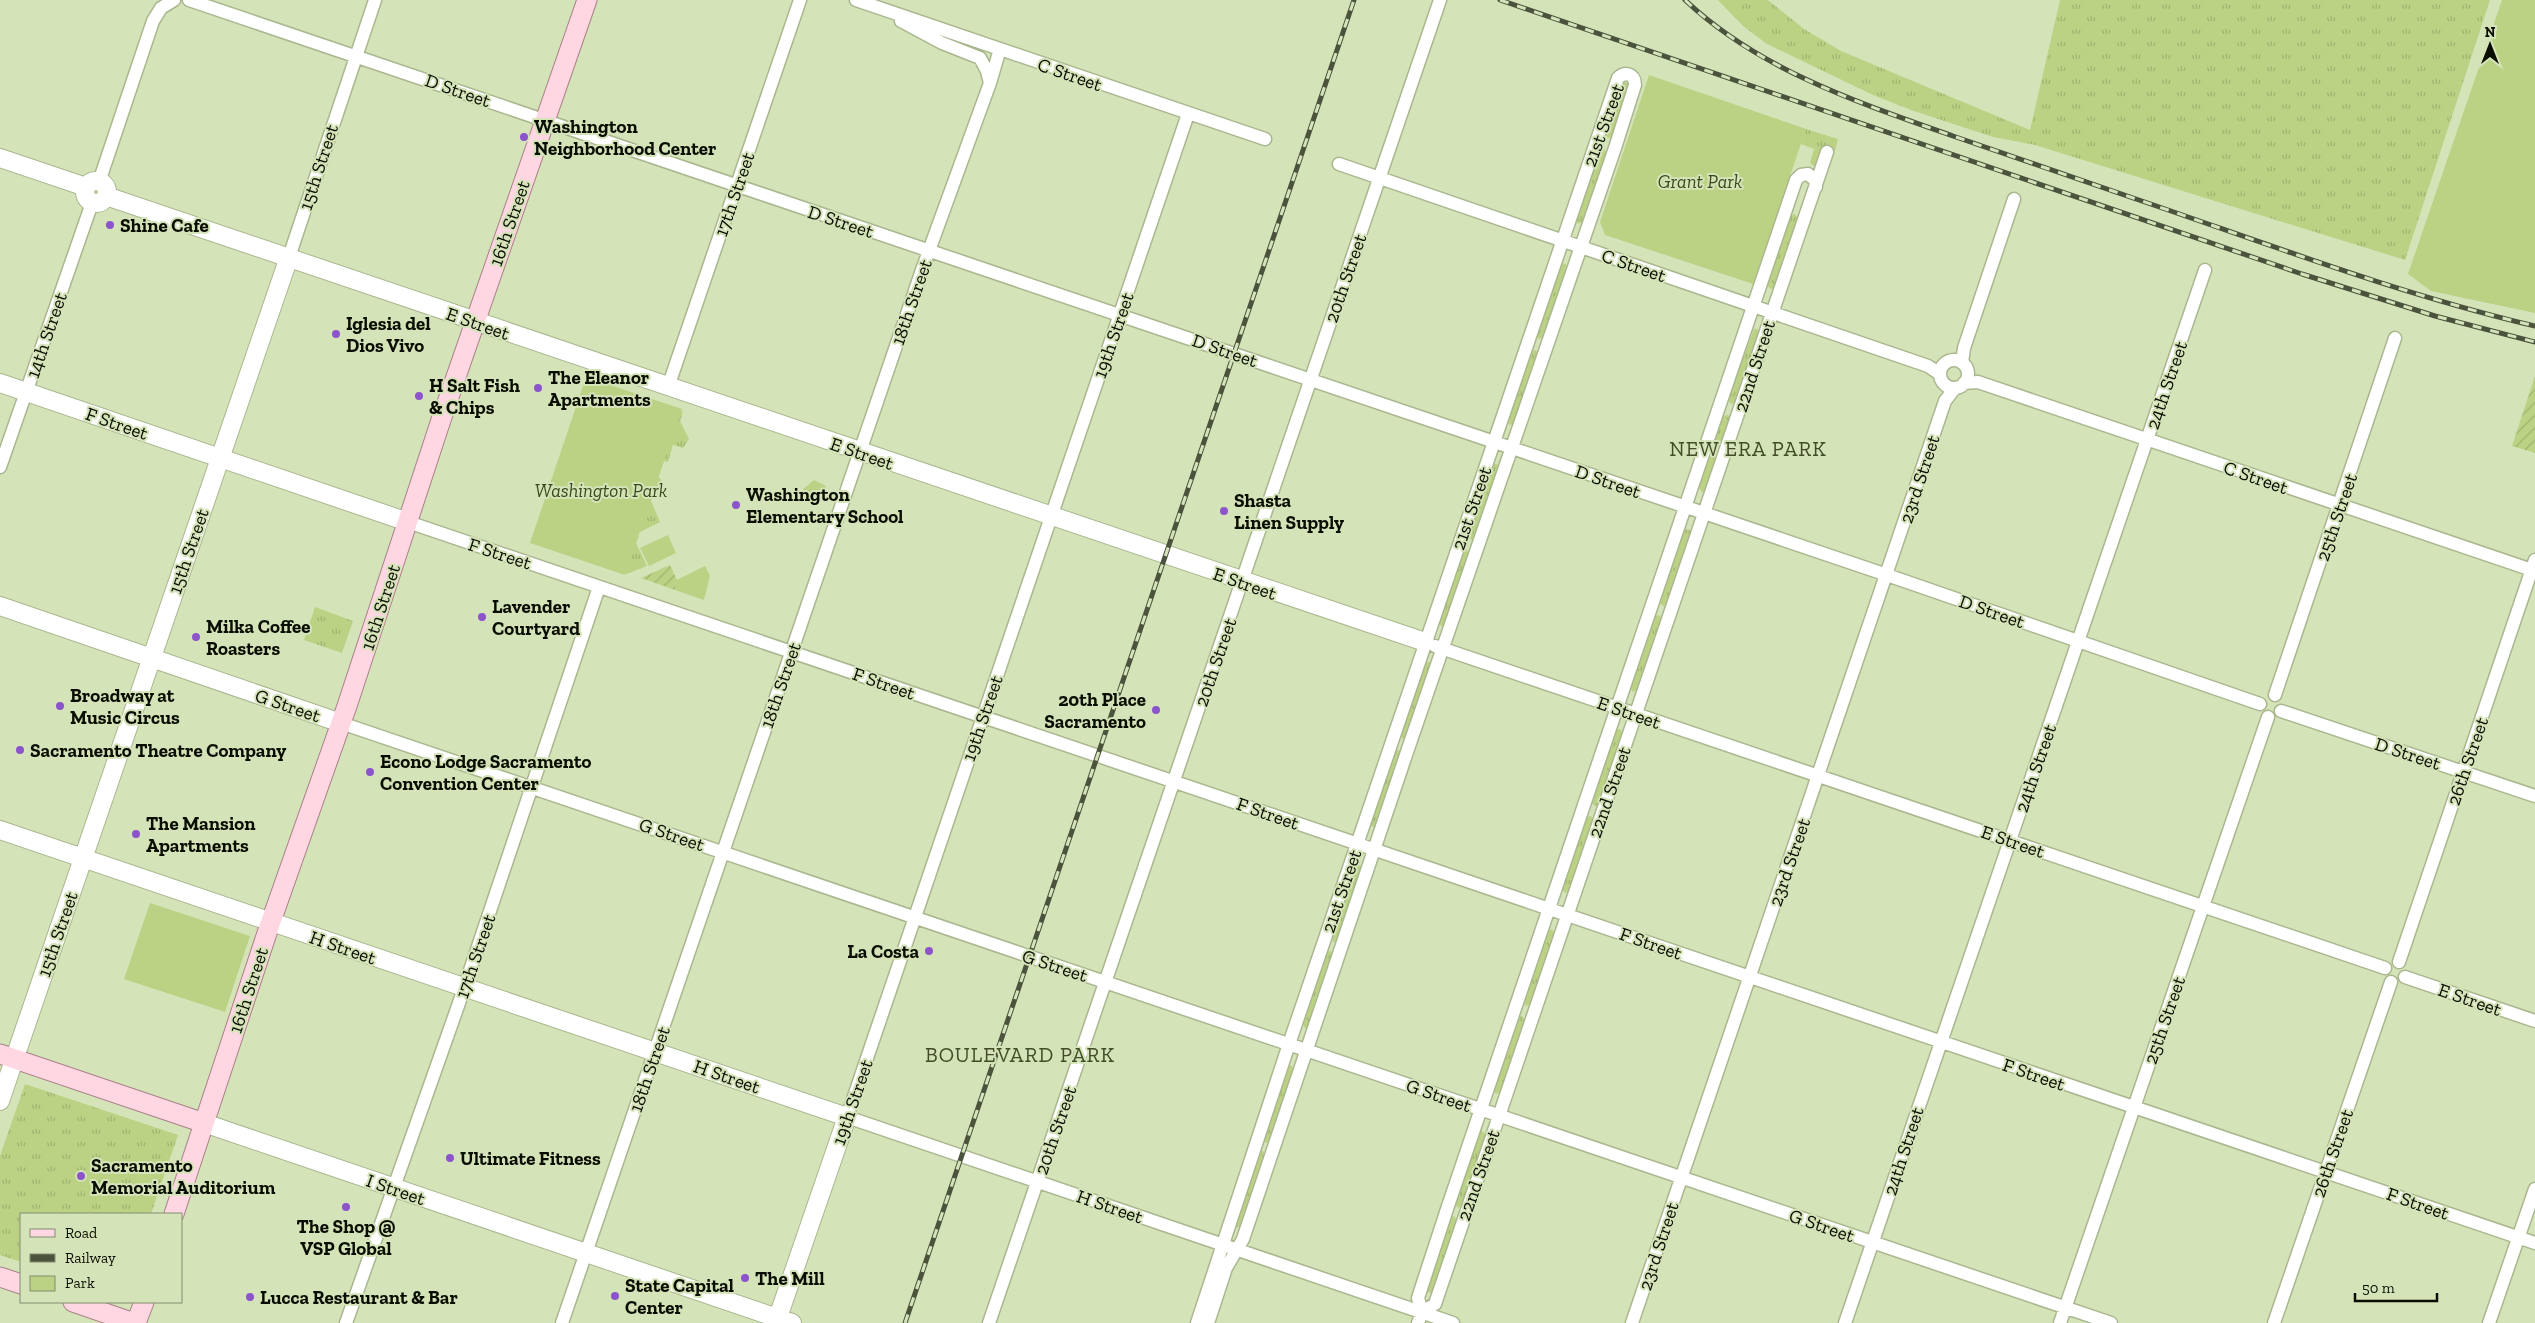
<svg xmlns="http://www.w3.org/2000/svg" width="2535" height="1323" font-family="'Zilla Slab',serif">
<defs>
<pattern id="grass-tufts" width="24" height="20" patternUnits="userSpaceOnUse" patternTransform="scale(1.25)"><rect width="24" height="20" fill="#bbd284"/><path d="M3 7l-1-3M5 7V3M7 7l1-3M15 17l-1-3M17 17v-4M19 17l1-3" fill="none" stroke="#9fb370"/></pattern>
<pattern id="garden-furrows" width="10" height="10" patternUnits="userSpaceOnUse" patternTransform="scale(1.25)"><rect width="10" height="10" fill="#bbd284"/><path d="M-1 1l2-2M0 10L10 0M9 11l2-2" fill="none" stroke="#9fb370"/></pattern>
</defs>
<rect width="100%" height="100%" fill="#d5e3b9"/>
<path fill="url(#grass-tufts)" d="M1718,0H1768L1804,29L1841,51L2030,130L2060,0H2490L2405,260L2035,145L1993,137L1911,110L1873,95L1767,44L1743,26Z
M1623,82L1629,84L1612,137L1608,138L1605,134Z
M1806,129L1838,139L1835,151L1823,148L1815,167L1810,163L1814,149L1801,144Z
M1604,149L1607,153L1583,222L1578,224L1575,220L1600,150Z
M1794,214L1799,218L1775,288L1770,289L1767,285L1791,216Z
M1561,263L1566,264L1567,268L1544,337L1539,339L1536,335Z
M1754,329H1757L1760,332L1736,402L1731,404L1728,400Z
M1536,350L1538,354L1515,423L1510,425L1507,421L1531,351Z
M681,411L683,412L680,421L689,439L683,448L673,445L668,462L654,458Z
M1728,415L1731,419L1705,492H1702L1699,488L1723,416Z
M1493,464H1497L1499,468L1475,539L1471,540L1468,536Z
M651,475L660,478L666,492L653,497L651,501L660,522L640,532Z
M1689,529L1691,533L1668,604L1663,606L1659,602L1684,530Z
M639,536L636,543L647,566L627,574L592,561Z
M1467,550L1469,555L1444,626H1441L1439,623L1463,551Z
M315,607L353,621L342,653L304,640Z
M1659,615L1662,619L1638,690L1633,692L1630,688L1654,616Z
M1429,662L1431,663L1406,739H1403L1400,736L1424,663Z
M1620,729L1623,733L1598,805L1595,806L1591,802L1615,730Z
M1399,750L1401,752L1376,827H1373L1370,825L1395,751Z
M1591,816L1593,820L1570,891L1565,893L1562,889L1586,817Z
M1360,865L1362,869L1337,942H1334L1331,939L1355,866Z
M1552,929L1555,934L1531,1004L1526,1006L1523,1002L1547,931Z
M1331,951L1333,953L1308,1028H1305L1302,1023L1326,952Z
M1522,1016L1525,1021L1501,1091L1497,1094L1493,1091L1517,1018Z
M1291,1065L1294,1070L1270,1140L1266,1143L1263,1141L1287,1067Z
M25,1084L178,1135L151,1214H21V1262L0,1255V1156Z
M1481,1130L1486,1135L1462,1205L1458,1208L1454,1203Z
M1259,1151H1263L1266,1155L1242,1226L1237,1228L1235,1227Z
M1454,1216L1457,1220L1433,1291L1428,1293L1426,1292L1450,1217Z"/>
<path fill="#bbd284" d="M2502,0H2535V313L2431,291L2408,274Z
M1649,75L1806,129L1753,284L1605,235L1600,222Z
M586,377L682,409L625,575L530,543Z
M814,480L826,486L824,494L815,499L805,495L802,490Z
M668,535L676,553L649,566L640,548Z
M705,566L710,576L704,600L675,590L677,580Z
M150,903L250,936L225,1012L124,979Z"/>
<path fill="url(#garden-furrows)" d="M2535,376V453L2512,446Z
M670,565L677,580L675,590L641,578Z"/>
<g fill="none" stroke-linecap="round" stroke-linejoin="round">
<defs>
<path id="street" d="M189,0L1887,575L2260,704
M856,0L1265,139
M901,21L942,43L980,58L987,71L990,83
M1188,114L847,1117L1453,1323
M1339,164L1928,366L1940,374
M99,182L153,21L161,8L174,0
M289,257L375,0
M1940 374a14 14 0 1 1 28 0a14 14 0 1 1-28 0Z
M1962,363L1964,348L2014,199
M1964,383L1978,382L2535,571
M668,387L800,0
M0,467L92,203
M408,522L2535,1243
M1435,646L2385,968
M2275,695L2395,338
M2281,711L2535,796
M341,723L2111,1323
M2399,962L2535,560
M2405,977L2535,1021
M1422,1312L1435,1304L1827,152
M346,1323L459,1003L599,587
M562,1323L922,270L990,83L1000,49
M989,1323L1440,0
M1197,1323L1289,1044L1618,78C1625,71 1635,74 1635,85L1615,148L1408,749L1243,1239L1226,1268L1208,1323
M1418,1323L1422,1312L1418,1298L1447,1209L1796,180L1801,175L1808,174L1816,181V187
M1632,1323L1945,401L1955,388
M1845,1323L2205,270
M2060,1323L2268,717
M2274,1323L2391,982
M2489,1323L2535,1189"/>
<path id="secondary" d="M0,158L86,187
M85 192a11 11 0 1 1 22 0a11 11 0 1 1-22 0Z
M106,196L1425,642
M0,383L408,522
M0,606L341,723
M0,830L847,1117L776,1323
M0,1101L289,257
M204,1123L792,1323"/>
<path id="primary" d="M0,1054L204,1123
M174,1214L269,927L347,706L441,420L587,0
M0,1277L21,1284
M73,1302L134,1323
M136,1323L144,1302"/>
</defs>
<use href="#street" stroke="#aab78e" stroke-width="15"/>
<use href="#secondary" stroke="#aab78e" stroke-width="20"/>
<use href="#primary" stroke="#a98087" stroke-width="21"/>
<use href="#street" stroke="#fff" stroke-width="12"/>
<use href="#secondary" stroke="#fff" stroke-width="18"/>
<use href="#primary" stroke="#ffd7e2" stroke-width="19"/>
<defs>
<path id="rail" d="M1500,0L2302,274L2435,316L2535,342
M1685,0C1759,70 1859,103 1953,136C2014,157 2075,178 2136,199C2268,244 2399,294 2535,326
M905,1323L1354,0"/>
</defs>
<use href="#rail" stroke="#4b533d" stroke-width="5"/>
<use href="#rail" stroke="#d5e3b9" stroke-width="3" stroke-dasharray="9" stroke-linecap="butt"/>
</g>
<g fill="#8b54cb" stroke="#d5e3b9" stroke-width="2">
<circle cx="524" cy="137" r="5"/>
<circle cx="110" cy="225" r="5"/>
<circle cx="336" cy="334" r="5"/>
<circle cx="538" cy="388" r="5"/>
<circle cx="419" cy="396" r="5"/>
<circle cx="736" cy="505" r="5"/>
<circle cx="1224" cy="511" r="5"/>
<circle cx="482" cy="617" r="5"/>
<circle cx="196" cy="637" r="5"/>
<circle cx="60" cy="706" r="5"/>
<circle cx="1156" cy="710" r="5"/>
<circle cx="20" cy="750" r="5"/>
<circle cx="370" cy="772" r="5"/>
<circle cx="136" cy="834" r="5"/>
<circle cx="929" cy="951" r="5"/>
<circle cx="450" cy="1158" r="5"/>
<circle cx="81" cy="1176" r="5"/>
<circle cx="346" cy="1207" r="5"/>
<circle cx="745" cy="1278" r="5"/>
<circle cx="615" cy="1296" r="5"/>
<circle cx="250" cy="1297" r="5"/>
</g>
<g text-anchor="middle" stroke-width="4" stroke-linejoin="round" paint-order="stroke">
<g font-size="19" fill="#0a0e02" stroke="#d5e3b9">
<text transform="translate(1070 74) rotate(19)" y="7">C Street</text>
<text transform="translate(458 90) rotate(19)" y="7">D Street</text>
<text transform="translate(1603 125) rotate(-70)" y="7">21st Street</text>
<text transform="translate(318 167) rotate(-72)" y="7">15th Street</text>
<text transform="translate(734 194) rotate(-71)" y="7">17th Street</text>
<text transform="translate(841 221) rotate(18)" y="7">D Street</text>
<text transform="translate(509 223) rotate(-71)" y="7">16th Street</text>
<text transform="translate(1634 265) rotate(19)" y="7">C Street</text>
<text transform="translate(1345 278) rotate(-71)" y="7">20th Street</text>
<text transform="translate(911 302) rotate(-71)" y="7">18th Street</text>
<text transform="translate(478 323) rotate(19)" y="7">E Street</text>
<text transform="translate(46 335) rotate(-71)" y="7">14th Street</text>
<text transform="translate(1113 335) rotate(-71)" y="7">19th Street</text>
<text transform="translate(1225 350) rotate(19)" y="7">D Street</text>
<text transform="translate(1754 366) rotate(-72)" y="7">22nd Street</text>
<text transform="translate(2166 385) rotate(-71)" y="7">24th Street</text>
<text transform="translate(117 423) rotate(19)" y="7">F Street</text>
<text transform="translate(862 453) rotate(19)" y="7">E Street</text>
<text transform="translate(2256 477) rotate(19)" y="7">C Street</text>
<text transform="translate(1919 479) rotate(-72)" y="7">23rd Street</text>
<text transform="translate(1608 481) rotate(19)" y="7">D Street</text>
<text transform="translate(1471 508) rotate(-71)" y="7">21st Street</text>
<text transform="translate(2336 517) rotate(-71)" y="7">25th Street</text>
<text transform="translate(188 551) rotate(-71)" y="7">15th Street</text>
<text transform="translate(500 553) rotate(18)" y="7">F Street</text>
<text transform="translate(1245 583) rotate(19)" y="7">E Street</text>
<text transform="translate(380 607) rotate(-72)" y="7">16th Street</text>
<text transform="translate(1992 611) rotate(19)" y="7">D Street</text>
<text transform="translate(1215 662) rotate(-71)" y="7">20th Street</text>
<text transform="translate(884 683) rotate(19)" y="7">F Street</text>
<text transform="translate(780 685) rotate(-71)" y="7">18th Street</text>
<text transform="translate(288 705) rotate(19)" y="7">G Street</text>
<text transform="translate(1629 712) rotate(19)" y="7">E Street</text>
<text transform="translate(982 718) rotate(-71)" y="7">19th Street</text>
<text transform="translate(2408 753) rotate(18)" y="7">D Street</text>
<text transform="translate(2467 761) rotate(-71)" y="7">26th Street</text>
<text transform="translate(2035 768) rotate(-71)" y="7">24th Street</text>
<text transform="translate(1609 792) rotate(-71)" y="7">22nd Street</text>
<text transform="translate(1268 813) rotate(19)" y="7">F Street</text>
<text transform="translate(672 834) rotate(19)" y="7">G Street</text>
<text transform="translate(2013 841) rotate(19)" y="7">E Street</text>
<text transform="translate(1789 862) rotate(-71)" y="7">23rd Street</text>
<text transform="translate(1341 891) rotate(-71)" y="7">21st Street</text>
<text transform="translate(57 934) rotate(-71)" y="7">15th Street</text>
<text transform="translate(1651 943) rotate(19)" y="7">F Street</text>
<text transform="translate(343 947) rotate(19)" y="7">H Street</text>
<text transform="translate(475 956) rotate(-71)" y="7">17th Street</text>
<text transform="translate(1055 965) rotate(18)" y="7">G Street</text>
<text transform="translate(248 990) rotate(-72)" y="7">16th Street</text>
<text transform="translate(2470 999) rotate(19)" y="7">E Street</text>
<text transform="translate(2164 1020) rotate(-71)" y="7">25th Street</text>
<text transform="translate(649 1069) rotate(-71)" y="7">18th Street</text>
<text transform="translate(2034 1074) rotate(19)" y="7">F Street</text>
<text transform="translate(727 1076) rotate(19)" y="7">H Street</text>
<text transform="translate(1439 1095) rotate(19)" y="7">G Street</text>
<text transform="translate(852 1102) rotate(-71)" y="7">19th Street</text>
<text transform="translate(1055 1130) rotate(-71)" y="7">20th Street</text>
<text transform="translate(1903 1151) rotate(-72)" y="7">24th Street</text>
<text transform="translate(2332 1153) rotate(-71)" y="7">26th Street</text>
<text transform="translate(1478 1175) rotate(-71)" y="7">22nd Street</text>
<text transform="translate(396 1189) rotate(19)" y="7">I Street</text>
<text transform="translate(2418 1203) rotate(19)" y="7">F Street</text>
<text transform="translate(1110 1206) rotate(19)" y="7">H Street</text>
<text transform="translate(1822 1225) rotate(19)" y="7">G Street</text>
<text transform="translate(1658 1246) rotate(-72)" y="7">23rd Street</text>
</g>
<g font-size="19" font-weight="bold" fill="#0a0e02" stroke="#d5e3b9" text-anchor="start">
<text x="534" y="133">Washington<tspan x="534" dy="22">Neighborhood Center</tspan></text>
<text x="120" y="232">Shine Cafe</text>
<text x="346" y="330">Iglesia del<tspan x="346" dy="22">Dios Vivo</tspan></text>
<text x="548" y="384">The Eleanor<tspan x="548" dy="22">Apartments</tspan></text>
<text x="429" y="392">H Salt Fish<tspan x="429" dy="22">&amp; Chips</tspan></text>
<text x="746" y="501">Washington<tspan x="746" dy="22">Elementary School</tspan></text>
<text x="1234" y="507">Shasta<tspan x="1234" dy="22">Linen Supply</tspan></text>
<text x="492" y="613">Lavender<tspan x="492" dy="22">Courtyard</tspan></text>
<text x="206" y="633">Milka Coffee<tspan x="206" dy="22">Roasters</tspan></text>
<text x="70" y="702">Broadway at<tspan x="70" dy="22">Music Circus</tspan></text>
<text x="1146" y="706" text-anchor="end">20th Place<tspan x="1146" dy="22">Sacramento</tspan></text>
<text x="30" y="757">Sacramento Theatre Company</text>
<text x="380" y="768">Econo Lodge Sacramento<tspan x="380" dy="22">Convention Center</tspan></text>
<text x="146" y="830">The Mansion<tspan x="146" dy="22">Apartments</tspan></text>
<text x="919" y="958" text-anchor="end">La Costa</text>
<text x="460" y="1165">Ultimate Fitness</text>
<text x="91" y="1172">Sacramento<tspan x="91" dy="22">Memorial Auditorium</tspan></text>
<text x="346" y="1233" text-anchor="middle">The Shop @<tspan x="346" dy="22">VSP Global</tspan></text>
<text x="755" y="1285">The Mill</text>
<text x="625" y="1292">State Capital<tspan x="625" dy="22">Center</tspan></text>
<text x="260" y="1304">Lucca Restaurant &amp; Bar</text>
</g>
<g font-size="19" font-style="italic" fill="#3d491c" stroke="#d5e3b9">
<text x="1700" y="188">Grant Park</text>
<text x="601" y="497">Washington Park</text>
</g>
<g font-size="21" letter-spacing="1" fill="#424d28" stroke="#d5e3b9">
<text x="1748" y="456">NEW ERA PARK</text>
<text x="1020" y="1062">BOULEVARD PARK</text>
</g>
</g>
<rect x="20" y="1213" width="162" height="90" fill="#d5e3b9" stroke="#848e70"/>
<rect x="30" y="1229" width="25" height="8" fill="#ffd7e2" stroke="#848e70"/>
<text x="65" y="1238" font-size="15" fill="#0a0e02">Road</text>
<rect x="30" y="1254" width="25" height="8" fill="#4b533d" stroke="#848e70"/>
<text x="65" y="1263" font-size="15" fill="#0a0e02">Railway</text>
<rect x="30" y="1276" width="25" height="15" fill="#bbd284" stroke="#848e70"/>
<text x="65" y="1288" font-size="15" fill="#0a0e02">Park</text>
<g transform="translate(2490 45)" stroke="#d5e3b9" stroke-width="4" paint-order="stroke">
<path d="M0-4L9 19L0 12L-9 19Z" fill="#0a0e02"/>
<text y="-8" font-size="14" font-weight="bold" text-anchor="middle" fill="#0a0e02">N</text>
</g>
<path d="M2355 1293v8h82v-8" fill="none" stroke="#0a0e02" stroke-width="2.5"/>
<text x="2362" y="1293" font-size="15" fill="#0a0e02" stroke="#d5e3b9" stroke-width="4" paint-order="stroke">50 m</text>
</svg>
